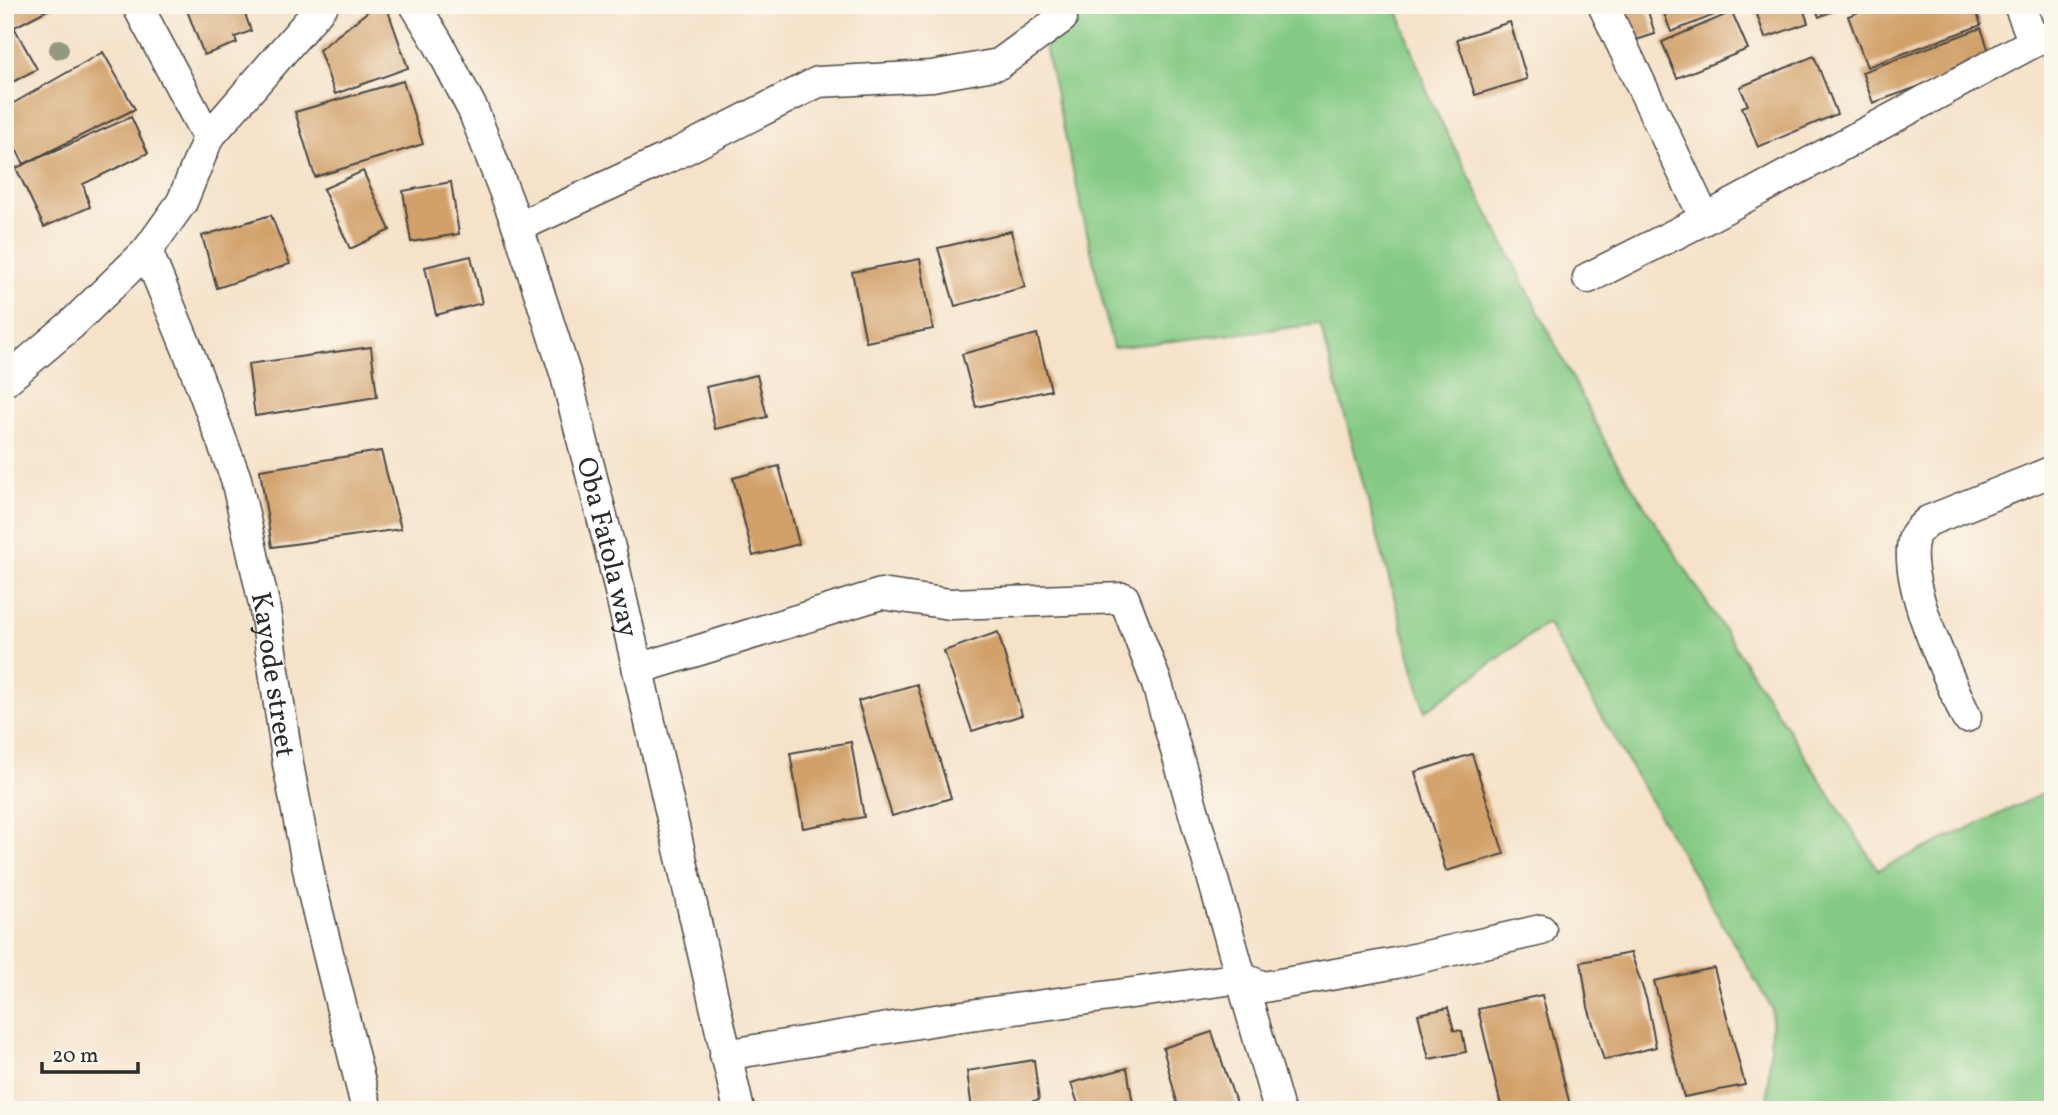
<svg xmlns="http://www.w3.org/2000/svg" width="2058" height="1115" font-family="Vollkorn,serif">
<rect width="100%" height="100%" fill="#fbf7ec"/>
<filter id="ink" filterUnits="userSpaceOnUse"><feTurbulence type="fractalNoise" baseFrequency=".0143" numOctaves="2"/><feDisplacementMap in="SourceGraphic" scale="14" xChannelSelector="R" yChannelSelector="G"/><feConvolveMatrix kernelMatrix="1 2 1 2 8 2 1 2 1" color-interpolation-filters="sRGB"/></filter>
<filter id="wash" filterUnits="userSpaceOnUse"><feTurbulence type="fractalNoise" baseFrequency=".00686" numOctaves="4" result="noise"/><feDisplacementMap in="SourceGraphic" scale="28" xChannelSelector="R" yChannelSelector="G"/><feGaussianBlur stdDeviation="1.57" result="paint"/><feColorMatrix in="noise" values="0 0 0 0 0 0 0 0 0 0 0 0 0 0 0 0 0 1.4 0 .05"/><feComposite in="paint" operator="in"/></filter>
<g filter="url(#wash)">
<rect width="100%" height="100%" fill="#f5e2c9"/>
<path fill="#85ca84" stroke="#587a58" stroke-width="2" d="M1122,5H1396L1431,102L1612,455L1878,870L2053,789V1110H1767L1772,1009L1547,623L1425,711L1320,324L1113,348L1042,33Z"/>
<g id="blocks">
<path fill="#d2a16b" d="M5,5H57L5,32Z
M185,5H242L251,31L235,37L237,43L204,55Z
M376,5H386L408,68L335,94L319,50Z
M1621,5H1646L1655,34L1633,41Z
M1661,5H1729L1730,9L1671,32Z
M1754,5H1802L1808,23L1765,38Z
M1814,5H1846L1819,17Z
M1878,5H1974L1981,25L1867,67L1848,16Z
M1732,12L1748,49L1677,78L1662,42Z
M1510,22L1527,79L1475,95L1457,39Z
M1981,28L1992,60L1873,103L1862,72Z
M15,29L37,69L7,85L5,35Z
M103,52L135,109L24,164L5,129V108Z
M1814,56L1837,114L1758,147L1742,107L1748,105L1740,87Z
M403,81L423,144L315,177L295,112Z
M131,117L148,153L83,184L90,207L44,227L16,168Z
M363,171L390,230L350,249L323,189Z
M451,182L459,234L411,242L403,191Z
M271,215L290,264L217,288L202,236Z
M1011,231L1025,287L955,306L938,248Z
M471,256L482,303L436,315L425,267Z
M920,259L933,329L866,342L852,272Z
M1037,334L1051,390L976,407L962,354Z
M371,347L377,397L255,416L248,364Z
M757,375L767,417L715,429L706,387Z
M381,451L401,529L272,547L260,470Z
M779,466L799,544L753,556L733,478Z
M998,632L1022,715L972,731L944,651Z
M917,684L951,798L892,816L858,701Z
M851,742L864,817L803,828L790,753Z
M1472,754L1504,854L1446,871L1415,772Z
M1631,953L1647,1001L1656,1047L1604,1060L1588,1007L1581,962Z
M1714,968L1745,1085L1684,1097L1654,981Z
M1542,995L1570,1105L1540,1110H1502L1478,1009Z
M1448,1008L1454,1030L1462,1031L1466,1052L1429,1059L1418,1014Z
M1212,1032L1236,1103L1209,1110H1179L1163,1048Z
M1034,1060L1039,1100L1027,1102L1028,1110H972L967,1071Z
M1127,1068L1134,1110H1080L1071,1083Z"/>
</g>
</g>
<g filter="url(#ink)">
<use href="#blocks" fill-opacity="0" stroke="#494643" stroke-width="2"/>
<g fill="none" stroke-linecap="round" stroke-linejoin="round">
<defs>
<g id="minor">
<path d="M137,5L208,138"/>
<path id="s1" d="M415,5L437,41L473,110L518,227L566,376L610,548L739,1110"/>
<path d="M1603,5L1705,219"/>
<path d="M2019,5L2034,42"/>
<path d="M518,227L676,154L818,82L932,76L999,64L1062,18"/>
<path id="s2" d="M147,251L189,353L236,479L264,604L288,764L312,889L367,1110"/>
<path d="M1588,278L1705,219L2034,42L2053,35"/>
<path d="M5,381L71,325L147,251L182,202L208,138L323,5"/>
<path d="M638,669L881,594L950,604L1124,598L1157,684L1279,1110"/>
<path d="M1966,717C1948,674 1901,581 1914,537C1916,531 1924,525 1928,521L2053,471"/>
<path d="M725,1055L948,1018L1242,978L1264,987L1396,963L1541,930"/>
</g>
</defs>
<use href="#minor" stroke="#494643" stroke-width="33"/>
<use href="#minor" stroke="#fff" stroke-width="30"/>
</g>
<circle fill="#959881" cx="59" cy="49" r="10"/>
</g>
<g text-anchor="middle" stroke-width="5" stroke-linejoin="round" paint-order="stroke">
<g font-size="28" fill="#2b2b2b" stroke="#fbf7ec">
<text dy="10" stroke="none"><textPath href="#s1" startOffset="578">Oba Fatola way</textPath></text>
<text dy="10" stroke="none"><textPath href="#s2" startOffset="444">Kayode street</textPath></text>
</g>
</g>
<rect width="2058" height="1115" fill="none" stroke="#fbf7ec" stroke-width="28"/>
<path d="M42 1062v10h96v-10" fill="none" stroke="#2b2b2b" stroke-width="3.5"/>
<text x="52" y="1062" font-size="21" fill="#2b2b2b" stroke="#fbf7ec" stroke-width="5" paint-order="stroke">20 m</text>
</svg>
